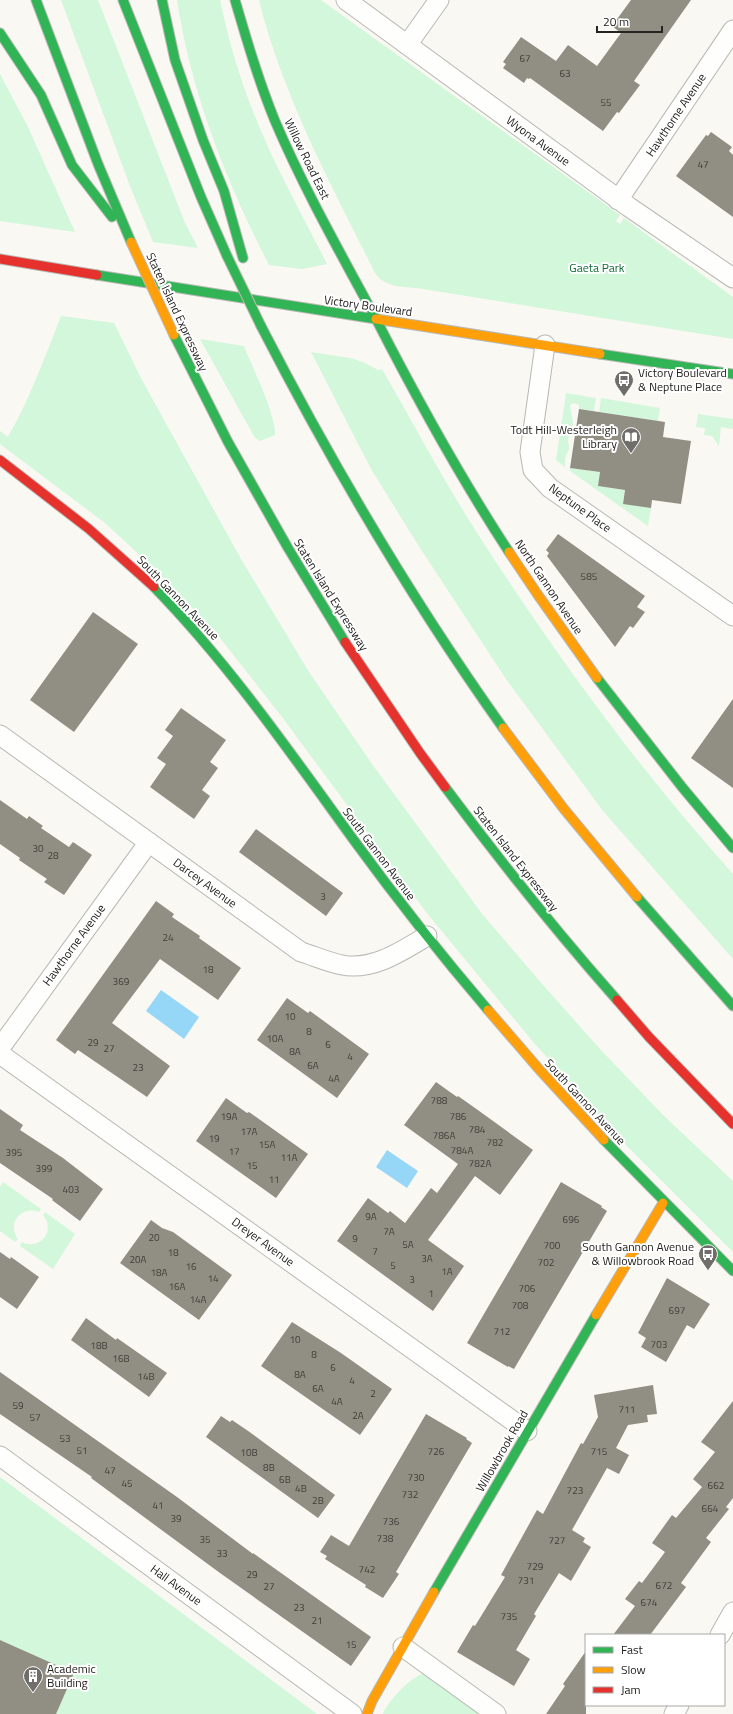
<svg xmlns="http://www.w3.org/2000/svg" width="733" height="1714" font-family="'Titillium Web',sans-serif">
<rect width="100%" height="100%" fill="#f9f8f3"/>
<path fill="#d3f7da" d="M61,0H98L185,223L198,248L153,242L130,186Z
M177,0H220C228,38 239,77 254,114C274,165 302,214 327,264L302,269L269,265C226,181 191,93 177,0Z
M259,0H321L620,215L616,221L620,224L624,218L733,297V339L423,289C406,286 385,289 375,273C331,184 283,97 259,0Z
M0,74L28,127L75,232L0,221Z
M61,316L114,323L142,380L241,559L309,672L372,764L483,915L543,985L600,1049L663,1115L733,1181V1252L626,1145L534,1043L426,912L282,717L213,629L143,558L105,523L0,444V431L8,437C30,398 45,357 61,316Z
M200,339L244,346C252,367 276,414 275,435L260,441L255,438Z
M311,352L350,358L363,362L378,370L382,369C412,421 440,474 472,525C550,647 636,766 733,874V959L603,811L506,679L420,548L371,469Z
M566,393L596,398L594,411L579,409V405L574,403L570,405L573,424L568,439L569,449L565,458V467L556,460Z
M601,398L660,408L658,421L599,412Z
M698,414L733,419V429L721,427L719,446L712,436L704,435L705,428L696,427Z
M570,468L600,472L598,486L625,490L623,503L651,508L648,526L570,471Z
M3,1182L41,1209L39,1212C22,1205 6,1223 18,1239L15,1242L0,1231V1187Z
M45,1212L75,1234L53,1269L20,1246L22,1242C41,1251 56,1230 43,1215Z
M0,1477L317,1714H56L74,1673L0,1640Z
M425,1673L485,1714H383C389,1700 410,1677 425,1673Z"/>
<path fill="#96d7f8" d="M161,990L199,1017L184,1039L146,1011Z
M387,1150L418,1171L407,1188L376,1167Z"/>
<path fill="#918e83" d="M631,0H691L634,81L640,85L619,113L617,112L603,131L530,78L529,79L527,78L524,83L503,68L506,64L503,62L521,37L556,61L568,45L597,66L621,33L612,26Z
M711,132L732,147L729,151L733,155V217L676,176L706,135L708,136Z
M579,409L665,422L663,437L691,441L681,504L652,500L651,508L623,504L625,490L598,486L600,472L570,468Z
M558,534L645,596L637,607L645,612L633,628L630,626L615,647L547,556L549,553L546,550Z
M93,612L138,644L74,732L30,700Z
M733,699V788L691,758Z
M181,708L226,740L210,762L218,768L202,790L210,796L194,819L150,787L166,764L157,758L173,736L165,730Z
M0,800L27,819L29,816L43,826L41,828L69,847L73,842L92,855L64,895L44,882L47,879L19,860L20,858L0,844Z
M256,829L343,893L326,916L239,852Z
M156,901L174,914L172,917L200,936L199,938L241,968L218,1000L160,959L112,1023L170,1066L147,1097L78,1050L75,1054L56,1040Z
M287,998L308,1013L310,1011L369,1054L337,1098L257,1040Z
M436,1082L457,1097L458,1096L475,1108L533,1150L500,1195L475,1176L428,1240L464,1266L433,1311L337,1241L368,1198L388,1213L390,1211L405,1223L431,1188L437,1193L458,1164L404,1125Z
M226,1098L247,1113L249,1112L308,1154L276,1198L196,1141Z
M0,1109L23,1125L20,1130L63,1158L103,1189L80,1221L52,1200L53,1199L0,1163Z
M561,1182L602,1206L601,1207L607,1211L514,1369L508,1366V1367L467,1343Z
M151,1220L162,1228L173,1232L232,1275L199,1320L120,1263Z
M0,1252L10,1259L11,1257L39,1277L17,1309L0,1297Z
M667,1278L710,1304L694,1329L687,1325L666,1362L641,1347L646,1338L638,1333Z
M86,1318L116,1340L117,1338L167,1373L149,1397L71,1340Z
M292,1322L341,1353L392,1389L360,1435L261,1366Z
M0,1372L177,1497L253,1554V1553L371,1637L351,1666L220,1573L91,1478L92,1477L0,1414Z
M653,1385L657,1414L647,1415L648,1422L628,1425L616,1448L629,1455L619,1474L607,1468L572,1530L585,1538L583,1542L591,1547L571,1581L559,1573L534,1614L536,1616L516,1650L530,1659L514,1686L457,1652L473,1625L475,1626L505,1577L501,1575L537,1510L543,1514L581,1443L583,1444L598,1417L594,1395Z
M733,1401V1498L726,1507L729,1509L706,1538L711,1542L681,1583L686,1587L650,1635H613L635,1606L625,1599L639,1581L642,1583L665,1552L652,1543L672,1515L676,1518L702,1487L693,1479L715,1452L701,1442Z
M426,1414L467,1438L466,1439L472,1443L396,1572L399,1574L383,1598L365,1587L366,1585L325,1559L327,1556L320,1552L331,1535L349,1546Z
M221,1416L230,1422L232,1420L251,1433L335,1495L318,1518L206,1437Z
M0,1640L74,1673L56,1714H0Z
M586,1651V1714H546L565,1686L563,1684Z"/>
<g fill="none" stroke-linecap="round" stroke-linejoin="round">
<defs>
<path id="street" d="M346,0L629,207L733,278
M407,45L439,0
M618,200L733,30
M545,345L530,452L533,470L550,488L733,616
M0,735L301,952C314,956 328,962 342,965C373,971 402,951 427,936
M0,1048L149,842
M0,1054L527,1431
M0,1456L352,1714
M720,1635L733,1612
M403,1647L496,1714
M674,1714L679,1705"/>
<path id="fast" d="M36,0L98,164L131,242
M123,0L201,197L227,256
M162,0L175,60L203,140L224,191L243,258
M235,0C247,41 259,82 275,121C304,189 341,254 376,319
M0,33L41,95L72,165L112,217
M97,275L376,319C417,399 460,477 509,552
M261,326C333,466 412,600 503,728
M174,335L228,442L288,548L345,642
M600,354L733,374
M154,587C229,664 290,752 353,839C396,898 441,955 488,1010
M597,678L682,787L733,848
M445,787C500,861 557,932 617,1000
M637,897L733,1006
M604,1140L733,1271
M434,1592L596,1315"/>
<path id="slow" d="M376,319L600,354
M509,552L538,595L597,678
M503,728L564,809L637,897
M488,1010L538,1068L604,1140
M596,1315L663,1203
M367,1714L372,1701L434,1592"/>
<path id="jam" d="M0,259L97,275
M0,460L89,529L154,587
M345,642L420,753L445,787
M617,1000L649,1037L733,1124"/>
</defs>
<use href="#street" stroke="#b9b8b4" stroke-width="21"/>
<use href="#fast" stroke="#b9b8b4" stroke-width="11"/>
<use href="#slow" stroke="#b9b8b4" stroke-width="11"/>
<use href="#jam" stroke="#b9b8b4" stroke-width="11"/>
<use href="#street" stroke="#fefefd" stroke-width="19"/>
<use href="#fast" stroke="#30b455" stroke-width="9"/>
<use href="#slow" stroke="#ff9f0a" stroke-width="9"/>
<use href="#jam" stroke="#e5322d" stroke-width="9"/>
<defs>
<path id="fast-bridge" d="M227,256L261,326"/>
<path id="slow-bridge" d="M131,242L174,335"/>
</defs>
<use href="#fast-bridge" stroke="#c1bbb0" stroke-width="11" stroke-linecap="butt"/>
<use href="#slow-bridge" stroke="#c1bbb0" stroke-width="11" stroke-linecap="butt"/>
<use href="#fast-bridge" stroke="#30b455" stroke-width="9"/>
<use href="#slow-bridge" stroke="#ff9f0a" stroke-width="9"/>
</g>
<defs>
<symbol id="bus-pin" viewBox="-11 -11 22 30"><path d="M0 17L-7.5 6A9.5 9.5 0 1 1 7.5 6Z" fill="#6f6e6a" stroke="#fff"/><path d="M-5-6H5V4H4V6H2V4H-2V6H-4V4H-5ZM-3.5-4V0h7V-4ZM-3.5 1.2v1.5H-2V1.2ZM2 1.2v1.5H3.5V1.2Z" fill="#fff"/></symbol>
<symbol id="library-pin" viewBox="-11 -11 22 30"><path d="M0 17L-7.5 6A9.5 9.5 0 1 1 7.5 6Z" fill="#6f6e6a" stroke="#fff"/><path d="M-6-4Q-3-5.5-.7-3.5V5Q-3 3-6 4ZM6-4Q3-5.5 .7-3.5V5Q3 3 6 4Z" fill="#fff"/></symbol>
<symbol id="building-pin" viewBox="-11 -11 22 30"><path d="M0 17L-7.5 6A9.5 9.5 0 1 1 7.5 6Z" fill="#6f6e6a" stroke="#fff"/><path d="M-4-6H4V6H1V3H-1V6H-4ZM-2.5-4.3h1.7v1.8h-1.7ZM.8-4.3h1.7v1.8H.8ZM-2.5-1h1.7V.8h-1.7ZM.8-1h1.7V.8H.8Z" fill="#fff"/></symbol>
</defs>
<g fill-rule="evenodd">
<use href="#bus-pin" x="613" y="369" width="22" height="30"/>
<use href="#library-pin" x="620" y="426" width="22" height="30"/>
<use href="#bus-pin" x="697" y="1243" width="22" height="30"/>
<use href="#building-pin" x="22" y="1665" width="22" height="30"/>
</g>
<g text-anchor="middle" stroke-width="4" stroke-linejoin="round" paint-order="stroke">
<g font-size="10" fill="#3f3e39">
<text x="525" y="62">67</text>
<text x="565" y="77">63</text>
<text x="606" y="106">55</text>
<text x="703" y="168">47</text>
<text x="589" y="580">585</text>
<text x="38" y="852">30</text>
<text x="53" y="859">28</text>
<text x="323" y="900">3</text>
<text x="168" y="941">24</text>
<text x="208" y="973">18</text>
<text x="121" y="985">369</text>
<text x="290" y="1020">10</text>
<text x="309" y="1035">8</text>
<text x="275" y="1042">10A</text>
<text x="93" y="1046">29</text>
<text x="328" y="1048">6</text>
<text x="109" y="1052">27</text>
<text x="295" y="1055">8A</text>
<text x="350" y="1060">4</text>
<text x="313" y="1069">6A</text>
<text x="138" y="1071">23</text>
<text x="334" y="1082">4A</text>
<text x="439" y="1104">788</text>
<text x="229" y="1120">19A</text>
<text x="458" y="1120">786</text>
<text x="477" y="1133">784</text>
<text x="249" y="1135">17A</text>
<text x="444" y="1139">786A</text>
<text x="214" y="1142">19</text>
<text x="495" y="1146">782</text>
<text x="267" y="1148">15A</text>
<text x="462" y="1154">784A</text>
<text x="234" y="1155">17</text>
<text x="14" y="1156">395</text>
<text x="289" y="1161">11A</text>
<text x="480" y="1167">782A</text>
<text x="252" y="1169">15</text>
<text x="44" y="1172">399</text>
<text x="274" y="1183">11</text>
<text x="71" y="1193">403</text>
<text x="371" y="1220">9A</text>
<text x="571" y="1223">696</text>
<text x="389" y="1235">7A</text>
<text x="154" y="1241">20</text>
<text x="355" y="1242">9</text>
<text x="408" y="1248">5A</text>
<text x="552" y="1249">700</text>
<text x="375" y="1255">7</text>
<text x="173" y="1256">18</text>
<text x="427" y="1262">3A</text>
<text x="138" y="1263">20A</text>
<text x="546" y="1266">702</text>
<text x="393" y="1269">5</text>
<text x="191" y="1270">16</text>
<text x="447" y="1275">1A</text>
<text x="159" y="1276">18A</text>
<text x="213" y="1282">14</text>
<text x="412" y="1283">3</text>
<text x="177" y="1290">16A</text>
<text x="527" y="1292">706</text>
<text x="431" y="1297">1</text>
<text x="198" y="1303">14A</text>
<text x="520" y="1309">708</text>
<text x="677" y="1314">697</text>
<text x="502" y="1335">712</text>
<text x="295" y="1343">10</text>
<text x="659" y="1348">703</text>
<text x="99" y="1349">18B</text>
<text x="314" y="1358">8</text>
<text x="121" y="1362">16B</text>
<text x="333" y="1371">6</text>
<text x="300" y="1378">8A</text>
<text x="146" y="1380">14B</text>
<text x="352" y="1384">4</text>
<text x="318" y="1392">6A</text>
<text x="373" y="1397">2</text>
<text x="337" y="1405">4A</text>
<text x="18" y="1409">59</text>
<text x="627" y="1413">711</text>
<text x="358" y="1419">2A</text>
<text x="35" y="1421">57</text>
<text x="65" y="1442">53</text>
<text x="82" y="1454">51</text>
<text x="436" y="1455">726</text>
<text x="599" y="1455">715</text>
<text x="249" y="1456">10B</text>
<text x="269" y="1471">8B</text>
<text x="110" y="1474">47</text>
<text x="416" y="1481">730</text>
<text x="285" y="1483">6B</text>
<text x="127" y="1487">45</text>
<text x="716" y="1489">662</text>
<text x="301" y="1492">4B</text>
<text x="575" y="1494">723</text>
<text x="410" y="1498">732</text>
<text x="318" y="1504">2B</text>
<text x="158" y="1509">41</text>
<text x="710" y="1512">664</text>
<text x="176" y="1522">39</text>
<text x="391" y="1525">736</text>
<text x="385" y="1542">738</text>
<text x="205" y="1543">35</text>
<text x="557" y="1544">727</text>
<text x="222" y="1557">33</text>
<text x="535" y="1570">729</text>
<text x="367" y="1573">742</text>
<text x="252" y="1578">29</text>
<text x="526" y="1584">731</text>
<text x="664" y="1589">672</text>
<text x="269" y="1590">27</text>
<text x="649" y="1606">674</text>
<text x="299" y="1611">23</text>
<text x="509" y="1620">735</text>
<text x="317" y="1624">21</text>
<text x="351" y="1648">15</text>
</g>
<g font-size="12" fill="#242320" stroke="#fff">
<text transform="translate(676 115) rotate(-56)" y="4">Hawthorne Avenue</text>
<text transform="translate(538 141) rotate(36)" y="4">Wyona Avenue</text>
<text transform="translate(307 159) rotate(64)" y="4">Willow Road East</text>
<text transform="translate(368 306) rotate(8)" y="4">Victory Boulevard</text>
<text transform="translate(177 312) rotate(65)" y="4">Staten Island Expressway</text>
<text transform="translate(580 508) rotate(36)" y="4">Neptune Place</text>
<text transform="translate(549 587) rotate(56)" y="4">North Gannon Avenue</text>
<text transform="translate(331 595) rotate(58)" y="4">Staten Island Expressway</text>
<text transform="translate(178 598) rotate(46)" y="4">South Gannon Avenue</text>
<text transform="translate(379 854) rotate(53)" y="4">South Gannon Avenue</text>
<text transform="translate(516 859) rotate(52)" y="4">Staten Island Expressway</text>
<text transform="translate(205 883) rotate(36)" y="4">Darcey Avenue</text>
<text transform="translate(74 945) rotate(-54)" y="4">Hawthorne Avenue</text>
<text transform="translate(585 1102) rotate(47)" y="4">South Gannon Avenue</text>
<text transform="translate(263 1242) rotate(36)" y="4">Dreyer Avenue</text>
<text transform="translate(502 1451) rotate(-60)" y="4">Willowbrook Road</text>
<text transform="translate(176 1585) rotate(36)" y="4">Hall Avenue</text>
</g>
<g font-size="12" fill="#106936" stroke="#fff">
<text x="597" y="272">Gaeta Park</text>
</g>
<g font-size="12" fill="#242320" stroke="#fff" text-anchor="start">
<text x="638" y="377">Victory Boulevard<tspan x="638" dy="14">&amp; Neptune Place</tspan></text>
<text x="617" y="434" text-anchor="end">Todt Hill-Westerleigh<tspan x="617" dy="14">Library</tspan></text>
<text x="694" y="1251" text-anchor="end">South Gannon Avenue<tspan x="694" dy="14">&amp; Willowbrook Road</tspan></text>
<text x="47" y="1673">Academic<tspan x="47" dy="14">Building</tspan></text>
</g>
</g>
<rect x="585" y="1634" width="140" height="72" fill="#ffffff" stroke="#a7a7a6"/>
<rect x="593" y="1647" width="20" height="6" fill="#30b455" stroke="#a7a7a6"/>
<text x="621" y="1654" font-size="12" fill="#242320">Fast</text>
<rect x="593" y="1667" width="20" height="6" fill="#ff9f0a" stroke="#a7a7a6"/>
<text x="621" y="1674" font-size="12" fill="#242320">Slow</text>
<rect x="593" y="1687" width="20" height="6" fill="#e5322d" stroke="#a7a7a6"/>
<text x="621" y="1694" font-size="12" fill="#242320">Jam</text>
<path d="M597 26v6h65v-6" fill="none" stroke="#242320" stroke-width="2"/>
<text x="603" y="26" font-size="12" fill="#242320" stroke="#ffffff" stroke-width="3" paint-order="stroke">20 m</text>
</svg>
